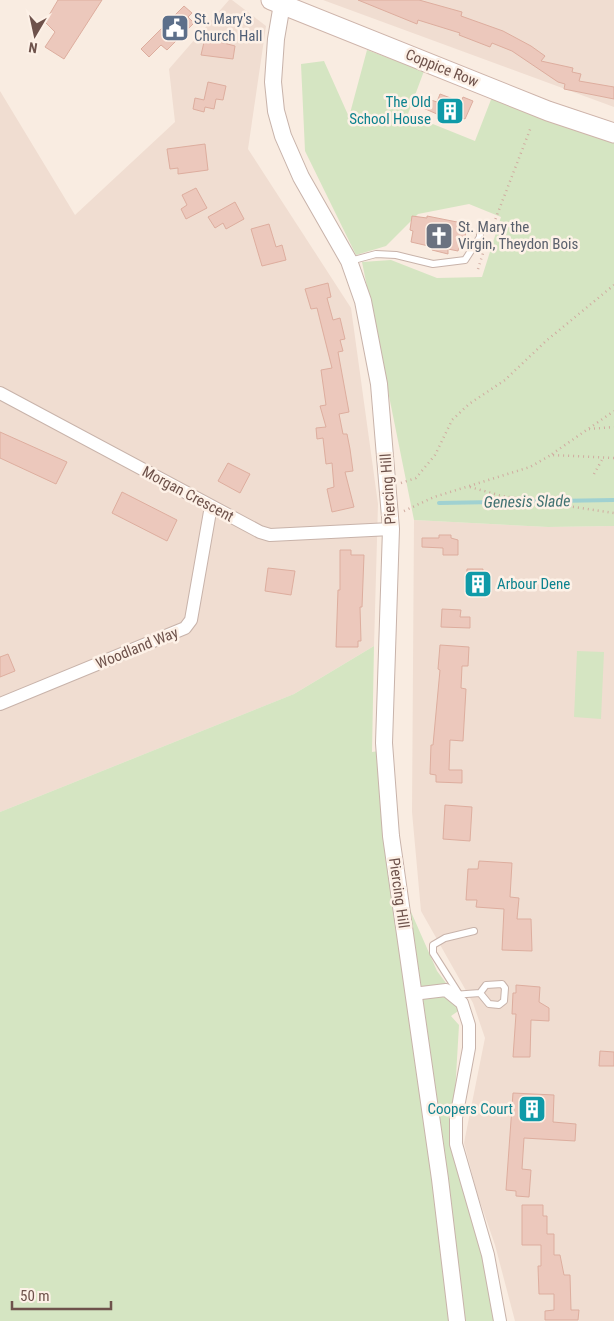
<svg xmlns="http://www.w3.org/2000/svg" width="614" height="1321" font-family="'Roboto Condensed',sans-serif">
<rect width="100%" height="100%" fill="#f9ece1"/>
<path fill="#f0ddd1" d="M229,0H232L266,26L248,149L351,308L378,504L374,646L294,694L0,812V91L75,215L175,122L169,69Z
M323,0H614V107Z
M414,520L548,527L614,526V1321H515L495,1245L477,1193L464,1143L485,1038L473,1003L421,911L412,812Z"/>
<path fill="#d5e5c2" d="M367,50L424,71L408,114L475,141L492,97L614,139V526L548,527L414,520L362,262L391,260L437,278L482,277L501,217L469,204L418,214L386,246L356,255L305,151L301,64L324,61L349,117Z
M374,646L372,752L379,751L408,905L437,971L464,1007L451,1016L459,1025L452,1145L483,1253L497,1321H0V812L294,694Z
M577,651L604,652L601,719L574,717Z"/>
<g fill="none" stroke-linecap="round" stroke-linejoin="round">
<path stroke="#a0d1d1" stroke-width="4" d="M439,503L614,500"/>
</g>
<path fill="#ecc8bc" stroke="#ddad9e" d="M58,0H102L64,59L45,47L55,32L45,22Z
M358,0H419L462,12L461,16L503,31L531,46L545,56L541,61L573,68L572,72L581,74L579,81L614,87V99L564,89L565,84L558,82L512,51L492,43L490,47L459,35L460,33L418,20L417,24Z
M184,6L192,13L188,17L194,23L167,50L161,45L149,57L141,49Z
M205,38L235,46L233,59L201,55Z
M208,82L226,86L223,100L216,99L214,109L205,107L204,112L193,109L195,98L204,100Z
M440,94L461,102L463,97L473,101L465,119L458,116L455,122L421,107L425,98L437,102Z
M205,144L208,170L178,174V168L170,169L167,149Z
M196,188L207,208L186,219L181,209L187,205L182,195Z
M235,202L244,219L226,229L223,223L215,228L208,217Z
M412,216L427,218V216L467,224L464,243L460,242L458,251L448,249V254L432,250L433,247L411,242L413,231L410,230Z
M269,224L276,247L282,245L286,260L262,266L251,229Z
M328,283L331,297L327,298L333,320L340,318L345,339L340,340L343,351L338,352L349,412L339,414L343,434H347L350,449L353,471L345,472L354,507L332,512L327,489L334,487L332,463L326,464L323,438L317,439L316,428L326,427L320,406L326,405L321,370L332,368L317,308L311,309L305,289Z
M0,432L67,462L56,484L0,458Z
M228,463L250,474L240,493L218,481Z
M122,492L177,520L167,541L112,513Z
M439,535H451V538L458,540V555H443V548L422,547V538H439Z
M340,550H351V555H364L362,607H360L361,641H358V647H336L338,590H340Z
M268,568L295,571L291,595L265,591Z
M467,569H483L482,579H489V590L466,591Z
M442,609L461,610L460,617H470V628L441,627Z
M440,645L469,647L468,666H462L461,688L466,689L463,741L450,740L449,770H462V783L436,782V775L430,774L431,745H433L440,670L438,669Z
M8,654L15,671L0,677V657Z
M445,805L472,807L470,841L443,839Z
M479,861L512,863L510,897L519,898L517,919H531L532,951L502,950L504,909L476,907L477,900H466L468,869H478Z
M516,985L540,987L539,1002L549,1008V1021L531,1020L530,1057H513L516,1014H512L513,993H516Z
M600,1051L614,1052V1066H599Z
M513,1093L554,1095L553,1122L576,1124L575,1141L524,1138L522,1169L531,1170L529,1197L516,1196V1191L506,1190Z
M522,1205H543V1216H547V1234H554V1255H560L564,1275H570L571,1310H579L578,1320H545V1311L554,1310V1294H539L538,1266H541V1245H522Z"/>
<g fill="none" stroke-linecap="round" stroke-linejoin="round">
<defs>
<path id="service" d="M350,261L376,254L396,255L433,264L465,260L480,237V226
M459,994L433,953V945L445,938L474,931
M453,995L480,993L486,985L502,984L505,988L504,1001L499,1005L489,1004L480,993"/>
<path id="minor" d="M0,393L260,532L270,535L391,529
M0,704L185,628L191,620L211,506
M413,994L446,990L462,1003L469,1025V1048L456,1118V1144L488,1255L500,1321"/>
<path id="tertiary" d="M282,4L276,39L273,82L276,111L283,136L301,177L349,261L363,301L379,384L391,529L384,743L391,836L440,1179L457,1321"/>
<path id="secondary" d="M271,0L548,111L614,133"/>
</defs>
<use href="#service" stroke="#c8b3aa" stroke-width="8"/>
<use href="#minor" stroke="#c8b3aa" stroke-width="14"/>
<use href="#tertiary" stroke="#c8b3aa" stroke-width="18"/>
<use href="#secondary" stroke="#ceb4aa" stroke-width="21"/>
<path stroke="#d0aba0" stroke-width="2.5" stroke-dasharray="1 4" stroke-linecap="butt" d="M490,233L531,127
M478,269L484,250
M589,429L614,427
M552,454L614,411
M594,474L603,458
M401,483L416,478L435,455L452,420L469,404L505,380L546,341L614,285
M470,487L502,496L614,513
M404,511L434,497L530,467L551,455L614,458"/>
<use href="#service" stroke="#fff" stroke-width="6"/>
<use href="#minor" stroke="#fff" stroke-width="12"/>
<use href="#tertiary" stroke="#fff" stroke-width="16"/>
<use href="#secondary" stroke="#fff" stroke-width="19"/>
</g>
<defs>
<symbol id="civic-square" viewBox="-11 -11 22 22"><rect x="-9" y="-9" width="18" height="18" rx="4" fill="#5c6f8a" stroke="#fdf1e7"/><path d="M-.6-6.5H3V-4.5H.6V-3L4-1V1h2V6H-6V1h2V-1L-.6-3ZM-1.2 2.5V6h2.4V2.5Z" fill="#fff"/></symbol>
<symbol id="building-square" viewBox="-11 -11 22 22"><rect x="-9" y="-9" width="18" height="18" rx="4" fill="#0f9aa8" stroke="#fdf1e7"/><path d="M-4-6H4V6H1V3H-1V6H-4ZM-2.5-4.3h1.7v1.8h-1.7ZM.8-4.3h1.7v1.8H.8ZM-2.5-1h1.7V.8h-1.7ZM.8-1h1.7V.8H.8Z" fill="#fff"/></symbol>
<symbol id="church-square" viewBox="-11 -11 22 22"><rect x="-9" y="-9" width="18" height="18" rx="4" fill="#6b7280" stroke="#fdf1e7"/><path d="M-1.2-6h2.4v3.5h3.3v2.4h-3.3V6h-2.4V-.1h-3.3v-2.4h3.3Z" fill="#fff"/></symbol>
</defs>
<g fill-rule="evenodd">
<use href="#civic-square" x="159" y="12" width="32" height="32"/>
<use href="#building-square" x="434" y="95" width="32" height="32"/>
<use href="#church-square" x="423" y="220" width="32" height="32"/>
<use href="#building-square" x="462" y="568" width="32" height="32"/>
<use href="#building-square" x="516" y="1093" width="32" height="32"/>
</g>
<g text-anchor="middle" stroke-width="5" stroke-linejoin="round" paint-order="stroke">
<g font-size="15" fill="#4e5e75" stroke="#fdf1e7" text-anchor="start">
<text x="194" y="24">St. Mary's<tspan x="194" dy="17">Church Hall</tspan></text>
</g>
<g font-size="15" fill="#6e524b" stroke="#fdf1e7">
<text transform="translate(442 68) rotate(22)" y="5">Coppice Row</text>
<text transform="translate(388 489) rotate(-94)" y="5">Piercing Hill</text>
<text transform="translate(188 494) rotate(28)" y="5">Morgan Crescent</text>
<text transform="translate(137 648) rotate(-22)" y="5">Woodland Way</text>
<text transform="translate(399 893) rotate(82)" y="5">Piercing Hill</text>
</g>
<g font-size="15" fill="#0d838f" stroke="#fdf1e7" text-anchor="end">
<text x="431" y="107">The Old<tspan x="431" dy="17">School House</tspan></text>
<text x="497" y="589" text-anchor="start">Arbour Dene</text>
<text x="513" y="1114">Coopers Court</text>
</g>
<g font-size="15" fill="#5b616d" stroke="#fdf1e7" text-anchor="start">
<text x="458" y="232">St. Mary the<tspan x="458" dy="17">Virgin, Theydon Bois</tspan></text>
</g>
<g font-size="16" font-style="italic" fill="#417272" stroke="#fdf1e7">
<text transform="translate(527 501) rotate(-1)" y="6">Genesis Slade</text>
</g>
</g>
<g transform="translate(35 35) rotate(189)" stroke="#fdf1e7" stroke-width="4" paint-order="stroke">
<path d="M0-4L9 19L0 12L-9 19Z" fill="#6e524b"/>
<text y="-8" font-size="14" font-weight="bold" text-anchor="middle" fill="#6e524b">N</text>
</g>
<path d="M12 1301v8h99v-8" fill="none" stroke="#6e524b" stroke-width="2.5"/>
<text x="20" y="1301" font-size="15" fill="#6e524b" stroke="#fdf1e7" stroke-width="4" paint-order="stroke">50 m</text>
</svg>
